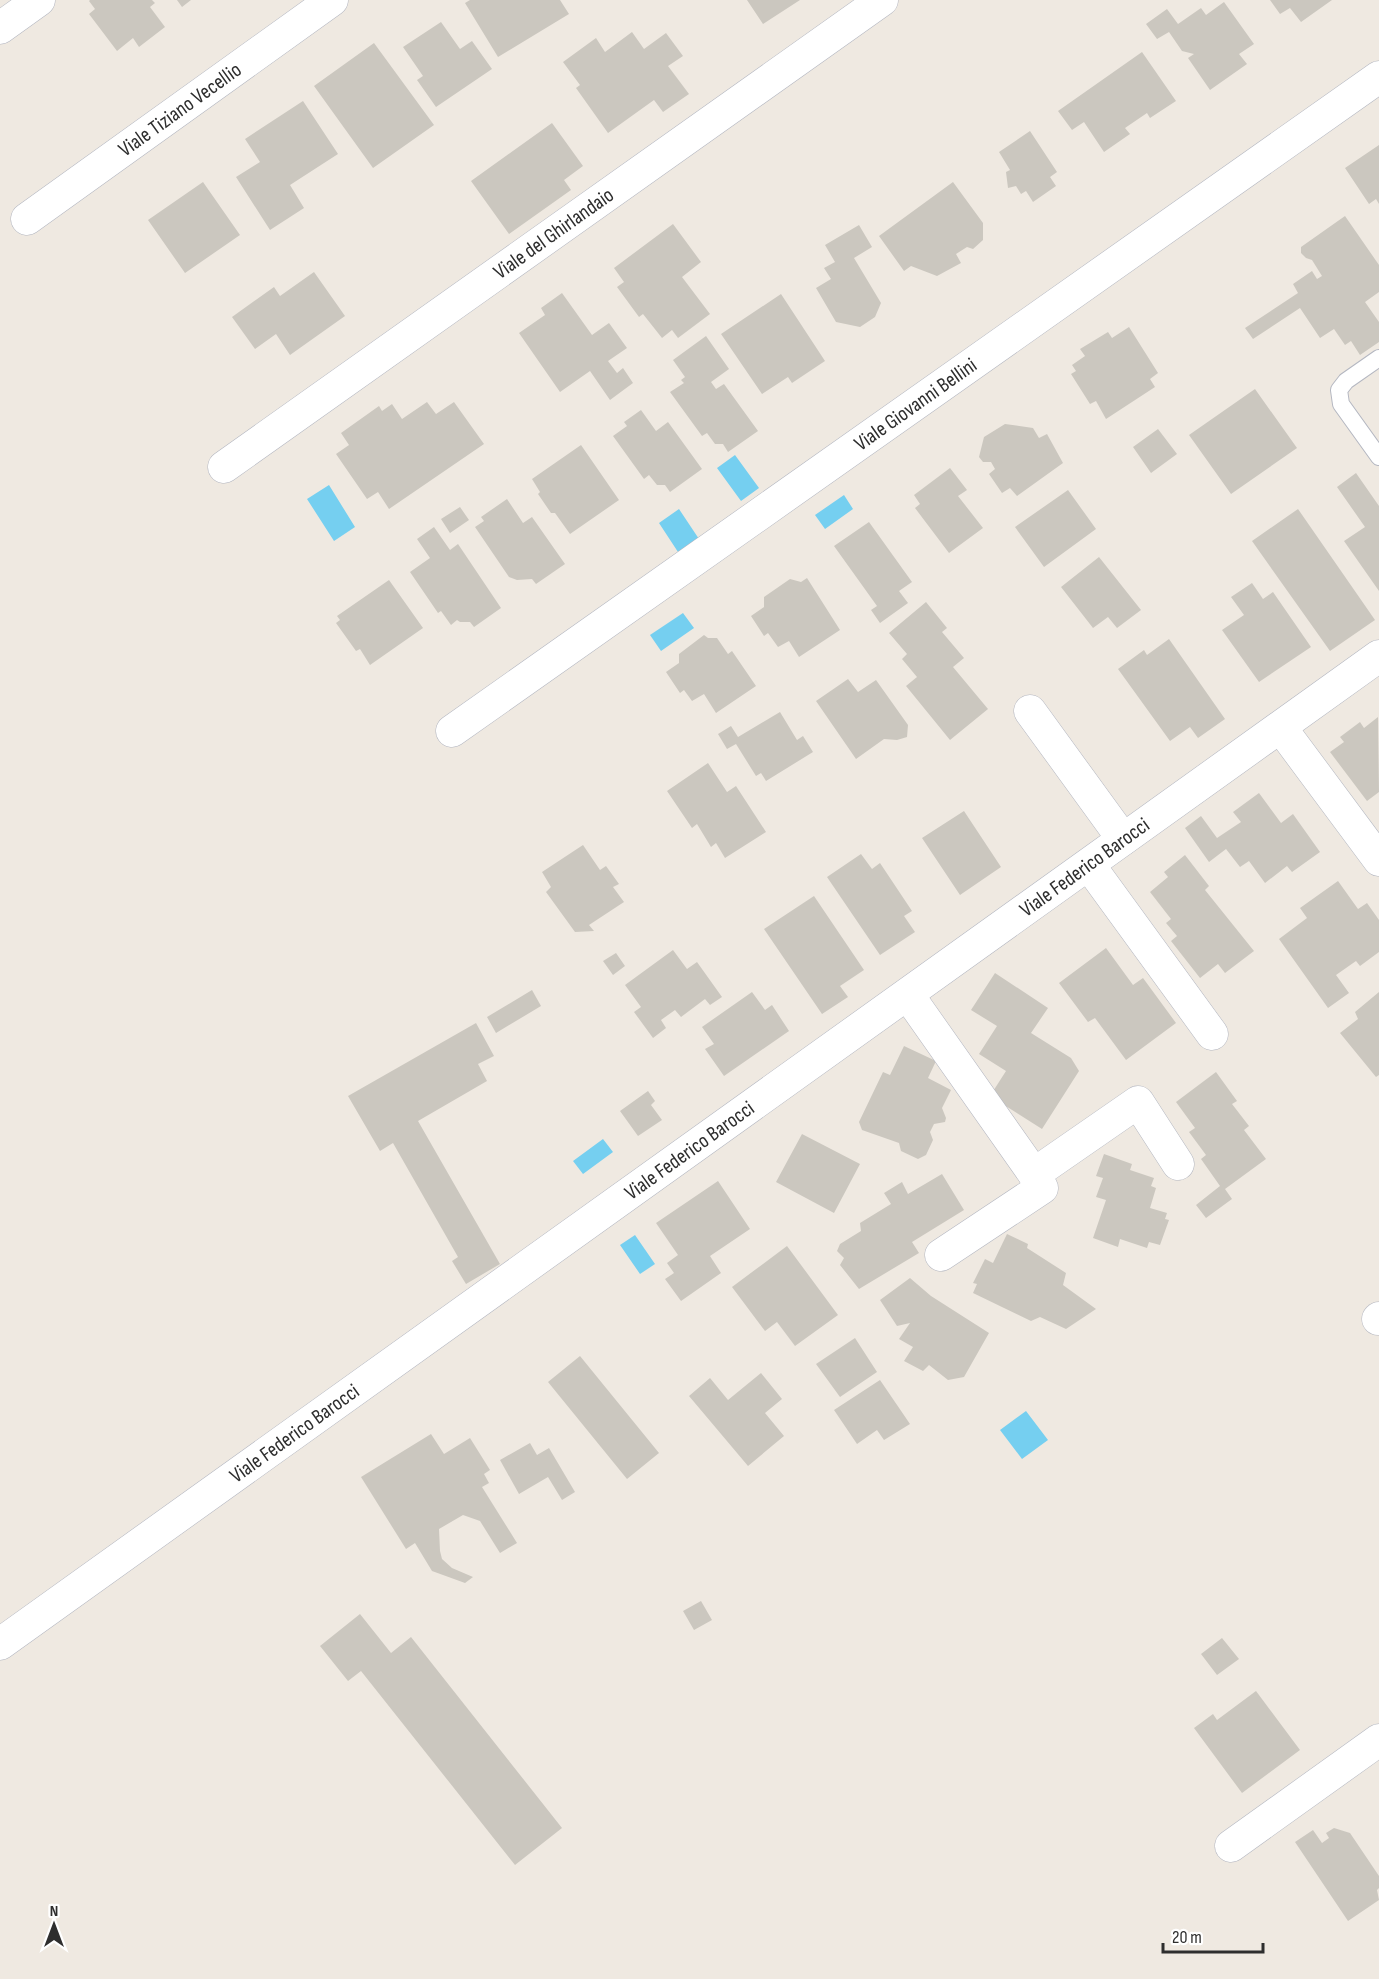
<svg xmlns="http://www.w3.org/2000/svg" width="1379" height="1979" font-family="'Sofia Sans Condensed',sans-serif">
<rect width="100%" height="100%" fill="#efe9e1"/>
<path fill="#75cff0" d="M735,455L759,488L741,501L717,468Z
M329,485L355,527L334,541L307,499Z
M844,495L853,509L825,529L815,515Z
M679,509L699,539L678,552L659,523Z
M683,613L694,628L661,651L650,635Z
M603,1139L613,1152L583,1174L573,1161Z
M635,1235L655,1264L640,1274L620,1245Z
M1026,1411L1048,1440L1022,1459L1000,1430Z"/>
<path fill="#cbc7bf" d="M90,0H152L155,3L150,7L165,27L139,47L133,38L117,51L89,14L95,9L89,1Z
M177,0H191L182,7Z
M470,0H560L569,14L498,57L465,3Z
M747,0H800L763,24Z
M1270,0H1332L1301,22L1290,8L1280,14Z
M1224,2L1254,44L1239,54L1247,64L1210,90L1188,58L1194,54L1182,51L1169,32L1157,39L1146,24L1167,9L1178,24L1201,8L1206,15Z
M441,22L460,49L472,41L492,69L436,107L417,80L423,76L403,47Z
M632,32L644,49L666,33L683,56L668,66L689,94L663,112L654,100L608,133L576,88L580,85L563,62L596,38L605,52Z
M374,43L434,125L373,168L314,86Z
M1142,52L1176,101L1150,118L1147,113L1125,128L1130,134L1104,152L1084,122L1072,130L1058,111Z
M303,101L338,154L290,185L304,208L270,230L236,177L260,162L245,139Z
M552,123L583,166L564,180L571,190L509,234L471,181Z
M1030,131L1057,172L1050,177L1056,186L1033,202L1026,191L1021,194L1016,186L1008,188L1006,172L1010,170L999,152Z
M1379,145V204L1376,199L1369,204L1345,168Z
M203,182L240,235L185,273L148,220Z
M953,182L983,223V240L973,249L967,247L956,254L961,263L937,276L911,266L904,271L879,236Z
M1345,216L1379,265V292L1365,302L1379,322V342L1360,355L1351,341L1345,345L1334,329L1320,338L1300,308L1253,339L1245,328L1298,293L1293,284L1312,271L1317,279L1322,276L1312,260L1306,258L1301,253V247Z
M673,224L701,262L682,277L710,314L678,338L672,330L662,338L643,314L639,317L617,287L624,282L614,268Z
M859,225L872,247L854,258L881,303L875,317L860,327L836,322L816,288L831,279L824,268L835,262L825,245Z
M314,272L345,316L290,355L276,334L255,349L232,317L274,287L280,296Z
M562,293L592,335L609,323L627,348L608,361L617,373L623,368L633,383L610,400L590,371L560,392L519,333L545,315L541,308Z
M781,294L825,361L792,383L788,377L762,394L721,334Z
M1129,327L1158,373L1150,379L1155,387L1106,419L1096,401L1090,404L1071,374L1076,371L1072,365L1085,356L1080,349L1108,332L1112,338Z
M706,336L729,369L711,382L716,389L724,384L758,431L728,452L723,444H715L707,433L702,436L670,392L684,383L681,380L685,377L673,360Z
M1255,389L1297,448L1231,494L1189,435Z
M427,402L436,414L454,402L484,444L389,509L378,492L367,499L336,454L349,445L341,433L379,406L382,411L392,404L402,419Z
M641,410L656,431L668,422L702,469L670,492L665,485H657L649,475L644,479L613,436L627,426L624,422Z
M1005,424L1033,428L1039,438L1047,434L1063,463L1017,496L1010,488L1002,493L989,474L995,469L991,462H983L979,457L984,437Z
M1158,429L1177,454L1151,473L1133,447Z
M581,445L619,500L570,534L555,513H551L538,494L540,492L532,479Z
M950,468L967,490L958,496L983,528L949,553L915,508L920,504L914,495Z
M1356,473L1379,506V591L1344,541L1365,527L1337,487Z
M1068,490L1096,529L1044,567L1015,527Z
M507,499L523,523L532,517L565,564L536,584L532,579L517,580L509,577L475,527L484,521L481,517Z
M460,507L469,520L450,533L441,519Z
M1298,509L1375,620L1330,651L1252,541Z
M869,522L912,582L899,591L908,603L880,623L871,610L877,606L834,546Z
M434,527L450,550L458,544L501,608L474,627L470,622H460L457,620L451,625L441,611L438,613L410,572L430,558L417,539Z
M1099,557L1141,610L1117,628L1108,617L1093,628L1061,587Z
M807,578L840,630L799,657L789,641L778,647L768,633L764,636L751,616L764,607V597L790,579L801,582Z
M389,580L423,628L370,665L360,649L356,651L336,623L340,620L337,616Z
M1252,583L1263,599L1273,592L1311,647L1259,682L1222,630L1244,615L1231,597Z
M926,602L947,628L942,632L964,658L953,667L988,709L950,740L906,686L917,677L902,659L907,654L889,633Z
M704,635L708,638H717L728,654L732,651L756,686L716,713L704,694L692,701L684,690L680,693L666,672L679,663V654Z
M1169,639L1225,719L1198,738L1190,727L1170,741L1118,669L1144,650L1147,655Z
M848,679L858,692L876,680L908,725L907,737L897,740L884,739L856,759L816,701Z
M780,712L797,740L803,736L813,752L766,781L761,773L756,776L736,744L727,749L718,734L731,726L738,737Z
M1378,717L1379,792L1367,801L1330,752L1344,742L1340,737L1360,722L1364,728Z
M708,763L727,792L736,786L766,832L725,858L716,843L711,847L697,824L692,828L667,791Z
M1259,793L1281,823L1293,814L1320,852L1292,872L1287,866L1265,883L1249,861L1240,867L1226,849L1209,862L1185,828L1201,816L1217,838L1241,822L1233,812Z
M964,811L1001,867L960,895L922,838Z
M583,845L600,870L606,866L619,884L613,887L624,902L589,925L594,931L575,932L546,892L551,887L542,872Z
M861,854L872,869L880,863L912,911L904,916L915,932L880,955L827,877Z
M1185,855L1209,886L1205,890L1254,951L1225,973L1218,964L1200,978L1171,941L1177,936L1166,923L1171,919L1150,892L1168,877L1164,872Z
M1338,881L1358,909L1367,903L1379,920V952L1360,966L1356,961L1336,975L1349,993L1328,1008L1279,939L1307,918L1300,908Z
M814,896L864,970L840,986L848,997L822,1014L764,929Z
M1106,948L1133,985L1143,978L1176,1023L1126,1060L1095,1018L1088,1022L1059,983Z
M673,950L687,969L697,962L722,997L710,1005L705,999L681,1017L675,1010L661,1020L666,1028L653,1038L634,1012L641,1007L625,985Z
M616,953L625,966L613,975L603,961Z
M995,973L1048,1008L1031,1033L1071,1058L1079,1071L1042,1129L990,1096L1006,1071L979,1054L997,1026L971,1010Z
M532,990L541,1006L496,1033L487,1017Z
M752,992L765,1010L772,1005L789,1031L724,1076L705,1049L714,1044L702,1027Z
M1379,992V1075L1376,1077L1340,1033L1358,1019L1355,1012Z
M476,1023L494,1056L478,1064L487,1081L418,1121L500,1264L466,1284L452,1261L458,1257L393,1143L380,1151L348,1096Z
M904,1046L936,1061L928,1078L951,1090L942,1108L946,1118L945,1122L934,1124L930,1132L933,1140L926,1155L918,1159L901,1151L899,1143L862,1130L859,1122L883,1072L890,1075Z
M1216,1072L1237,1101L1232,1104L1249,1126L1244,1130L1266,1159L1225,1189L1232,1199L1206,1218L1196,1205L1220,1186L1201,1159L1206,1155L1189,1132L1195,1128L1176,1102Z
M648,1091L655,1101L651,1105L662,1120L638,1136L620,1111Z
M802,1134L860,1164L834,1213L776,1182Z
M1104,1154L1132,1164L1130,1170L1154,1178L1151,1186L1156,1188L1150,1208L1167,1213L1165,1219L1169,1220L1160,1245L1149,1242L1147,1248L1120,1239L1118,1247L1093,1238L1106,1200L1096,1197L1103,1178L1096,1176Z
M942,1174L964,1210L912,1242L919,1253L859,1289L840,1265L844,1258L837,1251L840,1244L861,1231L860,1223L891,1204L884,1193L902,1182L908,1194Z
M718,1181L750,1229L710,1256L721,1273L681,1301L665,1279L674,1273L667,1263L678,1255L656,1223Z
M1007,1234L1028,1244L1027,1248L1066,1273L1063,1285L1096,1309L1066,1329L1040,1317L1031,1321L973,1293L977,1284L973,1283L985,1259L993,1263Z
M787,1246L838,1315L795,1346L777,1322L765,1331L732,1287Z
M910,1278L931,1296L989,1333L964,1377L948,1380L929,1365L923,1371L904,1361L913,1347L899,1339L910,1323L897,1326L880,1300Z
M855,1338L877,1372L840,1397L816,1364Z
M580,1356L659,1453L627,1479L548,1382Z
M761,1373L782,1399L765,1413L784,1436L748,1466L689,1396L710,1378L728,1400Z
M880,1380L910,1424L884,1440L877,1430L857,1444L834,1410Z
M431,1434L444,1454L470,1438L490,1470L484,1474L489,1483L482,1487L517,1543L500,1553L480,1521L463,1515L439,1529L440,1551L442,1559L452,1568L473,1577L465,1583L432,1571L415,1543L406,1549L361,1477Z
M530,1443L537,1455L549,1448L575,1492L562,1500L548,1477L519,1494L500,1460Z
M701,1601L712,1620L694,1630L683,1611Z
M360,1614L391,1653L411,1637L562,1828L515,1865L361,1671L348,1681L320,1646Z
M1222,1638L1239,1659L1217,1675L1201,1654Z
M1256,1691L1300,1750L1242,1793L1194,1728L1213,1714L1217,1720Z
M1334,1828L1350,1833L1379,1876V1888L1377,1890L1379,1900L1348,1921L1295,1842L1313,1830L1322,1843L1329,1838L1326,1833Z"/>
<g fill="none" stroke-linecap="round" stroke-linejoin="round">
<defs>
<path id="service" d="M1379,358L1346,381L1339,390L1341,404L1379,457"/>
<g id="minor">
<path d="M0,28L39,0"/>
<path id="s1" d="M27,219L332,0"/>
<path id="s2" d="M224,467L882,0"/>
<path d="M1030,711L1123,839"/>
<path d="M1281,728L1379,860"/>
<path id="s3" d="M452,731L1379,77"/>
<path d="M1089,865L1212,1034"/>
<path d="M908,995L1034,1174L1138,1102L1178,1164"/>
<path d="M941,1255L1042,1188L1034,1174"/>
<path d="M1378,1319L1379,1318"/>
<path id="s4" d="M0,1644L1379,656"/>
<path d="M1231,1846L1379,1740"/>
</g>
</defs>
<use href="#service" stroke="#b4b7c1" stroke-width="18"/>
<use href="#minor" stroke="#b4b7c1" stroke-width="33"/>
<use href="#service" stroke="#fff" stroke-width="16"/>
<use href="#minor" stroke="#fff" stroke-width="32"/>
</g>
<g text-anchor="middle" stroke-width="6" stroke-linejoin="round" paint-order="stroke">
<g font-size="21" fill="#2e2e2e" stroke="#fff">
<text dy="7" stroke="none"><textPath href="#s1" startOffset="188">Viale Tiziano Vecellio</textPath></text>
<text dy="7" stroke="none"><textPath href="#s2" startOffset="404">Viale del Ghirlandaio</textPath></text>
<text dy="7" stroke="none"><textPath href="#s3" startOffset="567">Viale Giovanni Bellini</textPath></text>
<text dy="7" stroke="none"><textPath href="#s4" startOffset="1334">Viale Federico Barocci</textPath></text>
<text dy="7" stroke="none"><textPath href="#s4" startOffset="848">Viale Federico Barocci</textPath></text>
<text dy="7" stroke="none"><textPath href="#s4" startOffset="362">Viale Federico Barocci</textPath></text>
</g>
</g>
<g transform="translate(54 1925)" stroke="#ffffff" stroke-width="4.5" paint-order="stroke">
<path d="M0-4.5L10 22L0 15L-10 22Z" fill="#2e2e2e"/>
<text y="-9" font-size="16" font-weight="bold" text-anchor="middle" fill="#2e2e2e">N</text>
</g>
<path d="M1163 1943v9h100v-9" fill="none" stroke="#2e2e2e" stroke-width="3"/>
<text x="1172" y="1943" font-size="18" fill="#2e2e2e" stroke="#ffffff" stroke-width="4.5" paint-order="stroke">20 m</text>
</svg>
